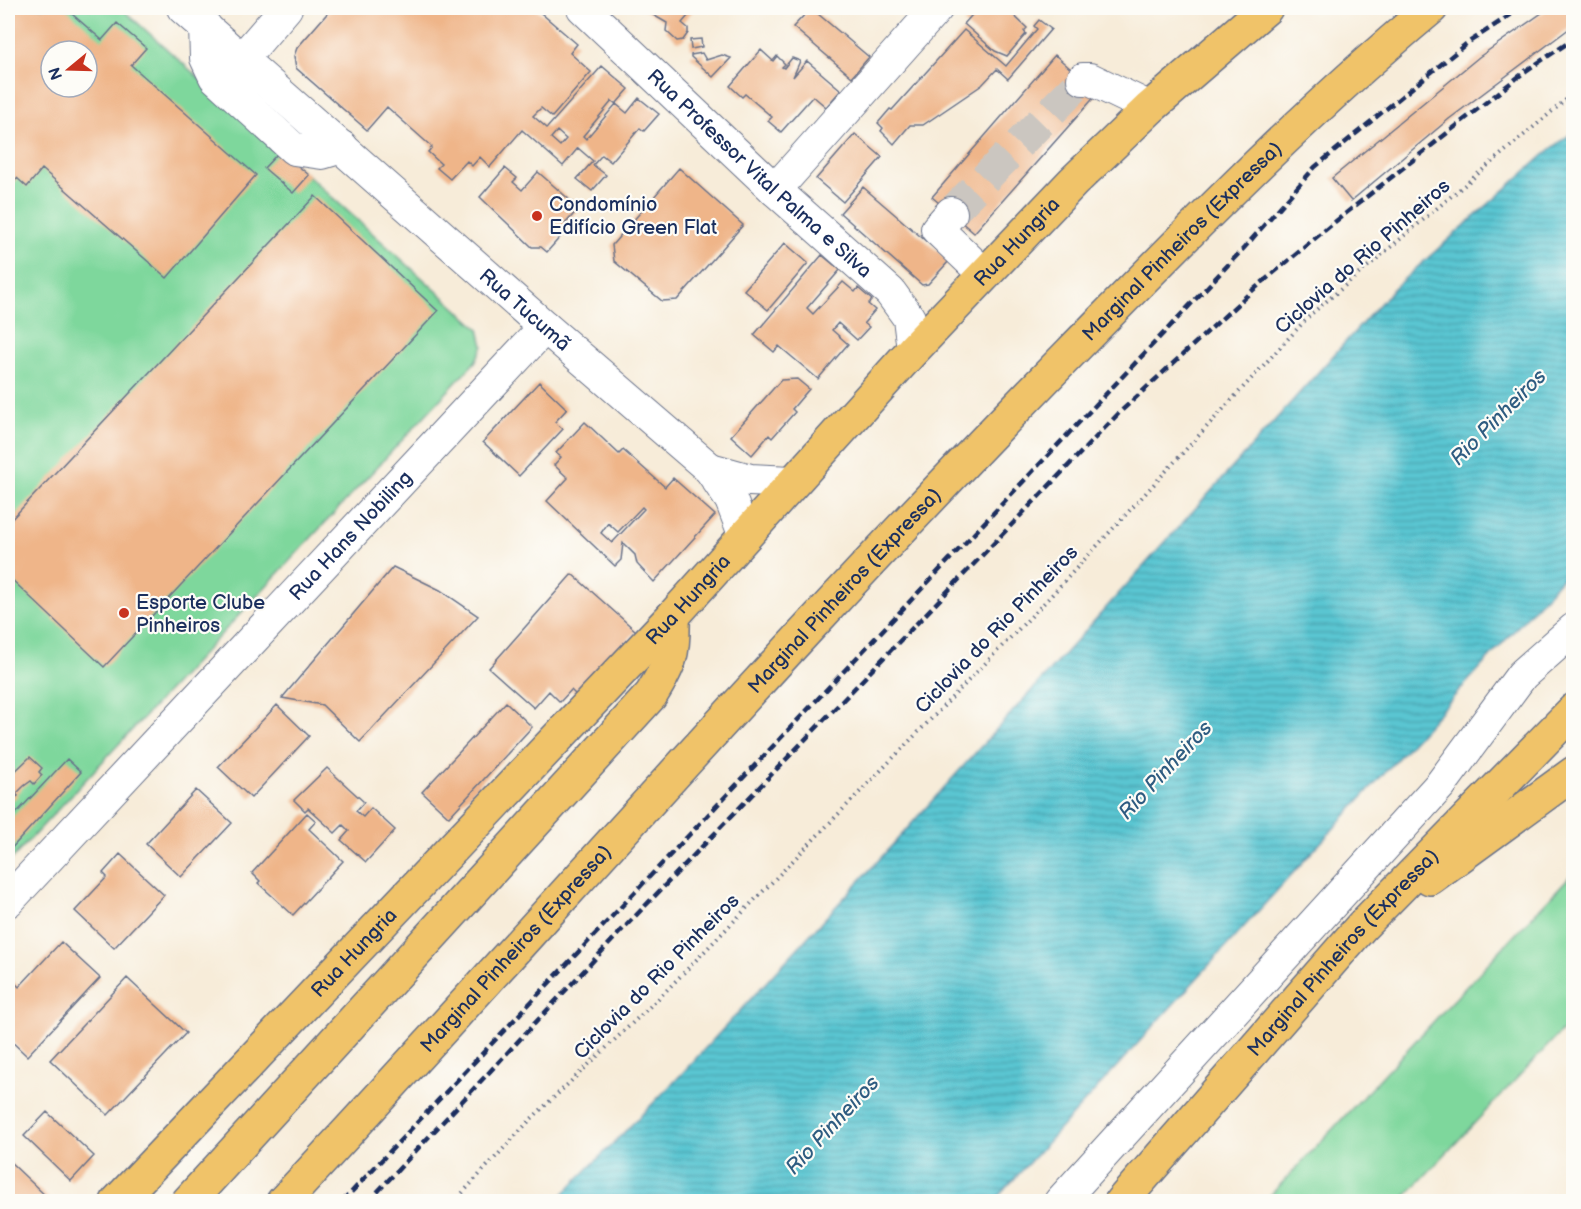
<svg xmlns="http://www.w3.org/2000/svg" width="1581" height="1209" font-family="'Balsamiq Sans',sans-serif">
<defs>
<pattern id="water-rules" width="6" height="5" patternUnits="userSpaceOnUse" patternTransform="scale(1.5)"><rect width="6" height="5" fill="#5ac6d2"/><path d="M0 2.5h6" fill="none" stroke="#4aa1ae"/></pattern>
</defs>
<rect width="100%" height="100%" fill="#fdfcf7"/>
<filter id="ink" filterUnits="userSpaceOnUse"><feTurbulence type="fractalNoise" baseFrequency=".0167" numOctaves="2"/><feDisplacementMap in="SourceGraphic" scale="12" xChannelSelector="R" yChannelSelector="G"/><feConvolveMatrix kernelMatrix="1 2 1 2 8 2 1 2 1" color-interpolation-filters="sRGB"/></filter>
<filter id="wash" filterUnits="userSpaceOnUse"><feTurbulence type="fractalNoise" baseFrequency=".008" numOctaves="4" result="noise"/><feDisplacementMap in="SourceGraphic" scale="24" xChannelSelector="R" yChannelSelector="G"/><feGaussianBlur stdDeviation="1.35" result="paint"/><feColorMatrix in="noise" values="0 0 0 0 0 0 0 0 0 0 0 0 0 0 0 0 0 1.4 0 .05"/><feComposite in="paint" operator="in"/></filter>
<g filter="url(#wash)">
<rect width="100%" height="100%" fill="#f7ecd9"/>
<path fill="#7ed79c" stroke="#4c837d" stroke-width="1.5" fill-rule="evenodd" d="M8,8H121L479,329L483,346L475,362L8,863ZM51,51H87V87H51Z
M1573,873V1019L1401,1201H1265Z"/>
<path fill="url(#water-rules)" stroke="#3a7a98" stroke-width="1.5" d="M1573,132V566L994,1201H556L676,1080L877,862L1394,288L1546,153Z"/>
<g id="blocks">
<path fill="#efb589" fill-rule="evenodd" d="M8,8H65L102,40L117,23L146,48L131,65L256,175L167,278L42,169L27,187L17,178L11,186L8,183V149L12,143L8,139ZM51,51H87V87H51Z
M332,8H535L577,44L570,53L591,72L552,117L541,108L533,116L547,128L602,66L629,89L616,104L612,101L583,136L586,139L616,104L627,113L639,98L659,114L644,131L640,128L611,162L602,155L593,165L606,175L592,191L577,179L593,161L578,148L563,166L522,130L490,167L480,157L472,166L467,161L450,179L437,168L441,164L428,152L432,147L387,107L367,130L296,68L294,56L297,48ZM557,131L566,139L560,146L551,138Z
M641,8H695L682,23L688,28V33L683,40L677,41L666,31L667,23Z
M811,8L869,57L852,77L793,27Z
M978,8H1006L1027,28L1024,31L1026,34L1007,56L995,51L964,24Z
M1549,8H1574V25L1449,119L1351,201L1332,178L1479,57Z
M1039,20L1051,29L1008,79L997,69L982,85L923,125H910L894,144L881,131L883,128L878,123L890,109L892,110L964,30L1006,66L1037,29L1034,26Z
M701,39L702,47L691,49L690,40Z
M761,50L773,61L777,56L785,64L782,67L784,68L792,58L800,61L793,77L807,61L841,90L826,107L813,96L781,132L768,121L772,117L745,94L742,97L730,86Z
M702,53L706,60L722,55L731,58L713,77L691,57V55Z
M1055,55L1098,93L974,233L932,197Z
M855,134L882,157L843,202L816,179Z
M280,151L309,175L293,193L264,168Z
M505,168L517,178L513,182L522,190L538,172L579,208L565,224L569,227L547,252L541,247H532L480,197Z
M679,168L743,225L677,300L662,301L614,261L612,245Z
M863,187L949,261L928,284L922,285L840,213Z
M315,196L438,311L104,667L8,576V523Z
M785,243L808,263L768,310L744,290Z
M822,255L840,270L807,308L813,314L843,282L855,292L858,288L872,300L868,304L875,310L864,323L869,327L857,340L838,323L832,330L848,344L818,379L779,346L774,352L754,335Z
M797,379L809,389L792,409L795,412L772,438L769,435L752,455L731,436L781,380Z
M539,382L567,409L555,422L563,429L519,476L483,442Z
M585,422L619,454L623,450L665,487L673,478L715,515L654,582L637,564L635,555L623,543L621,560L615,566L547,501L568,478L554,465L561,457L556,453ZM642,507L644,509L612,543L601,533L608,523L618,532Z
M393,567L440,590L478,616L360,742L322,705L282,698Z
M572,574L636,631L578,697L571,690L560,702L549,691L534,708L489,668Z
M506,702L532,727L449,817L422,792Z
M277,705L309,736L251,798L218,767Z
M30,757L42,768L39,772L42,775L34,784L31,781L24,786L16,794L18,796L9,802L8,778Z
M67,759L81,772L8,852V822Z
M327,768L364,802L356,811L363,817L371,808L395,830L366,862L341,840L349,831L343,825L335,833L308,808L305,811L294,800Z
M196,790L232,823L181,877L146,844Z
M307,813L316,821L309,829L343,861L293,915L258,883L260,881L252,873Z
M120,854L164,895L114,948L75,911L107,877L103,873Z
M61,942L100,978L27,1056L8,1038V982L10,978L19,987Z
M127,978L186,1033L108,1115L50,1060Z
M47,1112L94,1156L71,1181L24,1136Z
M8,1160L49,1199L47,1202H8Z"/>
</g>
</g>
<g filter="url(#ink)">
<use href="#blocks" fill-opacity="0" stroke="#687189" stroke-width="1.5"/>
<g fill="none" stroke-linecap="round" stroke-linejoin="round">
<path stroke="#cbc6c0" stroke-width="32" stroke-dasharray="32 16" stroke-linecap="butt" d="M951,213L1083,79"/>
<defs>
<g id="minor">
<path id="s1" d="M183,8L545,327L710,469L731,500L744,534"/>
<path id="s2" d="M583,8L775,190L890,292L909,318L913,350"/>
<path d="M205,26L206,58L215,77L294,149L322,153L342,147"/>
<path d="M242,59L286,8"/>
<path d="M1083,79H1090L1150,108"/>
<path d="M775,190L937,8"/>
<path d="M951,213L937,229L985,275"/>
<path d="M710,469L750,480L792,482"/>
<path id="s3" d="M8,901L545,327"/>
<path d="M1060,1202L1441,784L1522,675L1574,629"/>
</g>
<g id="highway">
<path d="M1430,878L1574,773"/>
<path id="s4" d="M117,1202L673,616L913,350L1073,182L1150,108L1266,8"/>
<path d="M188,1202L651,695C671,663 674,654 673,616"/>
<path id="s5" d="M283,1202C546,919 800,628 1070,353C1187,234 1303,114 1431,8"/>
<path id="s6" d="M1121,1202L1362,926L1574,710"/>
</g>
</defs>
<use href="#minor" stroke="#687189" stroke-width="34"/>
<use href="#highway" stroke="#687189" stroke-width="36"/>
<path stroke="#687189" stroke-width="4" stroke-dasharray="1.5 4.5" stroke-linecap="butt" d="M454,1202L530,1120L661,996L1048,599L1310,315L1574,93"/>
<use href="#minor" stroke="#fff" stroke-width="32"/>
<use href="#highway" stroke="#f0c369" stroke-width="33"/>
<path stroke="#1b2f5e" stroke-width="4.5" stroke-dasharray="9 4.5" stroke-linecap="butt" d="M342,1202L1244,248L1315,167L1466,44L1521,8
M368,1202L621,931L1120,412L1253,290L1336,221L1527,70L1574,39"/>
</g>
</g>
<g fill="#c8321e" stroke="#fdfcf7" stroke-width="2">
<circle cx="537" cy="216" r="6"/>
<circle cx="124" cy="613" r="6"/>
</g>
<g text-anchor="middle" stroke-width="4.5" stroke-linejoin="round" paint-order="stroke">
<g font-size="20" fill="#1b2f5e" stroke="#fdfcf7">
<text dy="7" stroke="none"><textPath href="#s2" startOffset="242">Rua Professor Vital Palma e Silva</textPath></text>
<text dy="7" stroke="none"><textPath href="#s4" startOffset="1316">Rua Hungria</textPath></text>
<text dy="7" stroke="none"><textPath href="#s5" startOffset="1316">Marginal Pinheiros (Expressa)</textPath></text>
<text transform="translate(1362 256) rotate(-41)" y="7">Ciclovia do Rio Pinheiros</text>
<text dy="7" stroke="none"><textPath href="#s1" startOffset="456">Rua Tucumã</textPath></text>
<text dy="7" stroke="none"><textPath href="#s3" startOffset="501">Rua Hans Nobiling</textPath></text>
<text dy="7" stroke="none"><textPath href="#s5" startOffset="830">Marginal Pinheiros (Expressa)</textPath></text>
<text dy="7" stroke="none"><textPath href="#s4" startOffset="830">Rua Hungria</textPath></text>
<text transform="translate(996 629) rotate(-46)" y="7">Ciclovia do Rio Pinheiros</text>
<text dy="7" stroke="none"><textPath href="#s5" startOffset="344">Marginal Pinheiros (Expressa)</textPath></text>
<text dy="7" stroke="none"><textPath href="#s4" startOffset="344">Rua Hungria</textPath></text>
<text dy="7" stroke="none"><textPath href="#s6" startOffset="334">Marginal Pinheiros (Expressa)</textPath></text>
<text transform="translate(656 976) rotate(-45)" y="7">Ciclovia do Rio Pinheiros</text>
</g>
<g font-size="20" fill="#1b2f5e" stroke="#fdfcf7" text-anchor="start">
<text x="549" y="211">Condomínio<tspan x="549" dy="23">Edifício Green Flat</tspan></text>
<text x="136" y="609">Esporte Clube<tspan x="136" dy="23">Pinheiros</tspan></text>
</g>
<g font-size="21" font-style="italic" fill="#2e5c81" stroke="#fdfcf7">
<text transform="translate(1498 417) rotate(-45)" y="7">Rio Pinheiros</text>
<text transform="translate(1165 770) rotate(-47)" y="7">Rio Pinheiros</text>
<text transform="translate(832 1125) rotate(-47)" y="7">Rio Pinheiros</text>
</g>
</g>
<rect width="1581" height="1209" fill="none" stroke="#fdfcf7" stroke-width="30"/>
<g transform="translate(69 69) rotate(251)"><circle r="28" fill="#fdfcf7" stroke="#a3aaba" stroke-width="1.5"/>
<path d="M0-4.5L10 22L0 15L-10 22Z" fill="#c8321e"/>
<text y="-9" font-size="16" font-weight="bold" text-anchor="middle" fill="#1b2f5e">N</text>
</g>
</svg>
